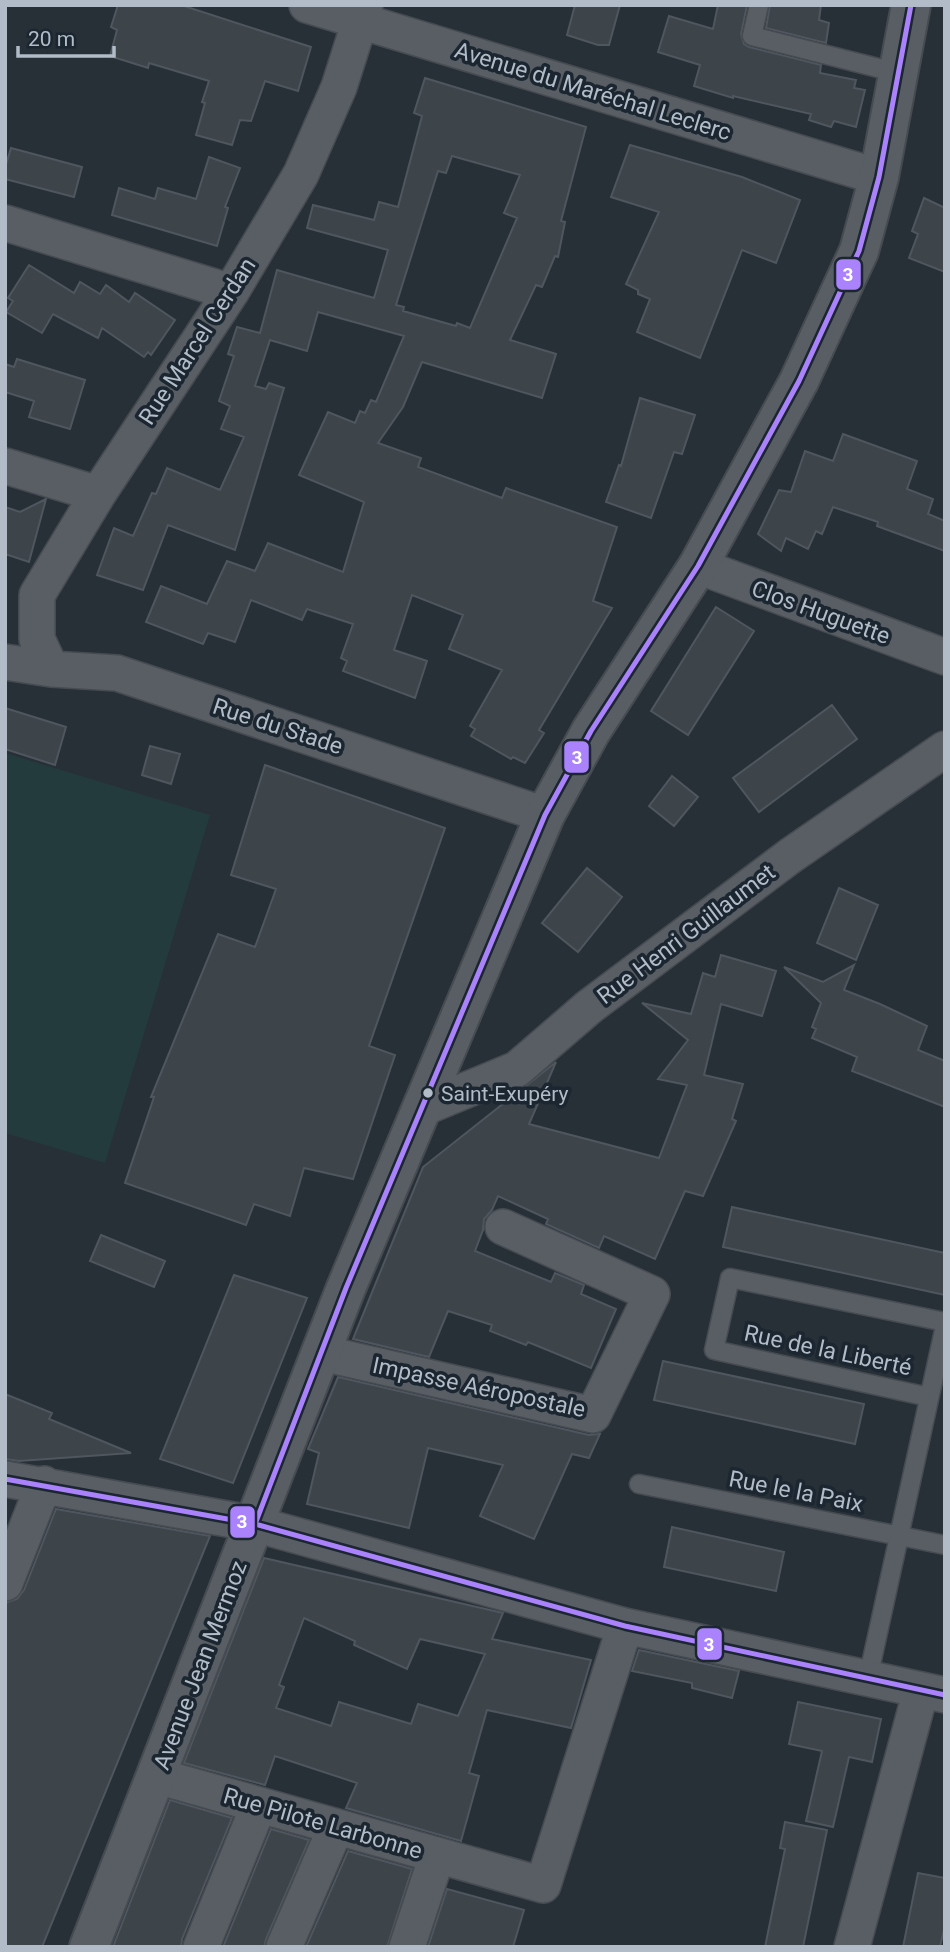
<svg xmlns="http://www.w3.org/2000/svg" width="950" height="1952" font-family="Roboto,sans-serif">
<rect width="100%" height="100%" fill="#272f37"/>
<path fill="#243b3d" d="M5,753L210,815L105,1163L5,1133Z"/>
<path fill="#3d444a" stroke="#4f565e" stroke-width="2" fill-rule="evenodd" d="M118,5H181L311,47L298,91L265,81L251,121L240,120L232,145L196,135L205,103L202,102L209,81L149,63L148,68L110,56L117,30L111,27Z
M575,5H620L609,45H598L567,35Z
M718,5H747L741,34L744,44L749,47L821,65L820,73L856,80L854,88L865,90L856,127L834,121L831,127L809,120L811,114L733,96V98L694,86L700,65L658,52L669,16L713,29Z
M770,5H821L819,20L829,23L826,43L766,28Z
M425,78L586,127L561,221L565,222L558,257L555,256L542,287L536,285L510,340L556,354L542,398L422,362L403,407L378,443L421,458L418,467L502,498L506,488L617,527L593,601L612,608L539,730L544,733L525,763L513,757L511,759L471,736L475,729L470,726L502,670L449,649L463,615L412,595L394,650L427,661L415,698L343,671L347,661L341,658L353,624L307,609L302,620L251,600L235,642L208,633L203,644L146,622L161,586L207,604L227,561L255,571L268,543L343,572L364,502L299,475L328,412L355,423L360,411L365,413L371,400L376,402L404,336L318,312L307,351L270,340L255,386L266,389L269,383L284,388L235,550L168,525L143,590L97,575L114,528L133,536L152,493L156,494L167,468L220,490L244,437L221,429L230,406L219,401L234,356L228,354L237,327L260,333L277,270L374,298L388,250L307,228L313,205L374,220L379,202L398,207L422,116L414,113ZM452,156L520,175L504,213L517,218L470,328L457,323L456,326L403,311L404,307L396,305L438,171L446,173Z
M630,145L742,177L800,200L776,263L742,250L700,358L637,332L650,299L638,294V290L626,284L659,212L611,197Z
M11,148L82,167L74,197L5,179V168Z
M209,157L240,168L225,207L228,208L217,246L112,215L119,188L155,199L158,188L196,199Z
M924,198L945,208V272L909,258L918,234L912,231Z
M29,265L74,293L80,282L100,294L106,285L129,302L135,293L175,320L151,355L148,352L144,357L102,328L98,338L53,314L42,333L6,312L13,301L8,298Z
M17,359L85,380L70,429L29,417L34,401L5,392V364L14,367Z
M640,398L695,415L682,454L674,452L651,518L606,502L619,465L621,466Z
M843,434L917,461L907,489L933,499L928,514L945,521V551L877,526L878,522L833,507L822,534L816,531L808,549L786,538L781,551L758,534L779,490L791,492L805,451L833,461Z
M46,499L29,562L5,554V507L20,512Z
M716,607L754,631L688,735L651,711Z
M832,705L857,739L759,812L733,778Z
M5,708L66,727L55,765L5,749Z
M150,746L180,754L171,784L142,775Z
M265,765L445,828L369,1046L395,1055L353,1179L304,1168L290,1216L254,1204L246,1225L125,1183L154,1097H151L218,934L255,947L276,889L231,875Z
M672,776L698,797L674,826L649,806Z
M587,868L622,897L578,952L542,923Z
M839,888L878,905L856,960L817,943Z
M721,955L776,971L762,1016L721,1004L704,1075L743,1084L732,1119L736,1121L703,1196L685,1191L655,1259L604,1236L599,1248L546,1224L548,1219L498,1196L492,1210L484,1219L483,1230L475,1251L551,1282L555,1273L584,1285L581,1294L616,1309L591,1368L528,1342L526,1345L490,1331L492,1325L448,1311L429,1357L353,1339L423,1167L556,1062L529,1124L659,1158L687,1085L658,1079L688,1040L642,1003L691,1014L703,973L715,977Z
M854,965L844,990L880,1004L927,1026L918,1050L945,1061V1107L852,1071L857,1057L812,1038L816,1029L812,1027L821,1003L784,967L823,982Z
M732,1207L945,1253V1295L723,1247Z
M101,1235L165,1261L154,1287L90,1261Z
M234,1275L307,1298L233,1483L160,1459Z
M663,1361L864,1404L855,1444L654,1400Z
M338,1377L589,1435L600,1434L589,1458L572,1454L534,1539L480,1516L503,1465L428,1448L409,1528L307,1504L319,1453L308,1449Z
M5,1394L52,1413L49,1419L131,1453L19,1461L5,1459Z
M56,1509L210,1536L42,1947H5V1603L17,1599L24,1590Z
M672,1527L784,1552L776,1591L664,1567Z
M264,1558L503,1613L492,1639L591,1660L571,1728L487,1710L469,1773L479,1776L461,1841L346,1808L357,1783L275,1756L265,1785L184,1763ZM304,1618L355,1641L354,1645L407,1669L420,1639L485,1654L458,1716L418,1704L411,1724L339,1702L331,1726L276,1708L284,1687L279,1685Z
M639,1650L739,1671L732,1698L692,1688V1683L632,1671Z
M798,1702L881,1719L872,1762L849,1757L833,1827L806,1821L822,1751L789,1744Z
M170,1800L232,1818L182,1939L181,1947H113Z
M785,1822L827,1830L803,1947H765L785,1849L780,1848Z
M271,1829L309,1840L266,1939L264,1947H223Z
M348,1851L412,1869L387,1947H306Z
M918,1873L945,1878V1925L940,1947H903Z
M447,1889L524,1910L513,1947H428Z"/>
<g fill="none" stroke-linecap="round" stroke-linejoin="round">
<defs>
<path id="service" d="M759,5L752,36L898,73
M929,1397L714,1350L730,1278L945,1322
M639,1484L945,1545
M868,1678L945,1326"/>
<path id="minor" d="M307,5L879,177
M5,223L231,292
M5,466L98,494
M698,566L945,657
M5,662L51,669L117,673L545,815
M51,669L37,639V595L98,494L231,292L301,174L339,87L365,5
M423,1108L517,1069L589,1007L790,856L945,749
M322,1353L593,1415L652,1294L503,1227
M5,1479L255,1524L625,1626L945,1695
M5,1583L44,1484
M157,1776L543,1885L625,1626
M201,1947L259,1805
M284,1947L336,1827
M407,1947L437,1856
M852,1947L921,1690"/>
<path id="tertiary" d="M89,1947L346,1288L545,815L591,731L698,566L799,381L859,251L879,177L911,5"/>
</defs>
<use href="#service" stroke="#464b51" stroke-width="21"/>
<use href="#minor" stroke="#464b51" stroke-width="38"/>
<use href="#tertiary" stroke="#464b51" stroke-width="42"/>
<use href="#service" stroke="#585e64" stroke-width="18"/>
<use href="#minor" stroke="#585e64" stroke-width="35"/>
<use href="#tertiary" stroke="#585e64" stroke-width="38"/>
<defs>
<path id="bus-1" d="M5,1479L255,1524L625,1626L945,1695
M255,1524L346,1288L545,815L591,731L698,566L799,381L859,251L879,177L911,5"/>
</defs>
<use href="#bus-1" stroke="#1b2631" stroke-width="10"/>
<use href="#bus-1" stroke="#aa82fc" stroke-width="5"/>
</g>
<circle fill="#b1bcc8" stroke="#1b2631" stroke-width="2.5" cx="428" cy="1093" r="6"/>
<g text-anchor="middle" stroke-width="7" stroke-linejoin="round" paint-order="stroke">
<g font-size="21" fill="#b1bcc8" stroke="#1b2631" text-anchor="start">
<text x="441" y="1101">Saint-Exupéry</text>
</g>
<g font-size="23" fill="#b1bcc8" stroke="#1b2631">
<text transform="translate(593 91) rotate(17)" y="8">Avenue du Maréchal Leclerc</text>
<text transform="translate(197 341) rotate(-57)" y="8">Rue Marcel Cerdan</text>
<text transform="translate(821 612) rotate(20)" y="8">Clos Huguette</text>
<text transform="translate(278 726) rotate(18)" y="8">Rue du Stade</text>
<text transform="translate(686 934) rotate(-37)" y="8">Rue Henri Guillaumet</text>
<text transform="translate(828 1350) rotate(12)" y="8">Rue de la Liberté</text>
<text transform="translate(479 1387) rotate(12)" y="8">Impasse Aéropostale</text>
<text transform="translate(796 1491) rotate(11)" y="8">Rue le la Paix</text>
<text transform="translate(200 1665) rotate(-69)" y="8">Avenue Jean Mermoz</text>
<text transform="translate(323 1823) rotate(16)" y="8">Rue Pilote Larbonne</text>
</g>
</g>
<g stroke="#1b2631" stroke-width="2.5">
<rect x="835" y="258" width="27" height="33" rx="7" fill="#aa82fc"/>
<rect x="563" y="740" width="27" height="34" rx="7" fill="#aa82fc"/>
<rect x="229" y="1505" width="27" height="34" rx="7" fill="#aa82fc"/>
<rect x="696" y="1627" width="27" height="34" rx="7" fill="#aa82fc"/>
</g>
<g font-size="19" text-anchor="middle" font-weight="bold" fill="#fff">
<text x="848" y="281">3</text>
<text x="577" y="764">3</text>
<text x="242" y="1528">3</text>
<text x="709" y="1651">3</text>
</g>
<rect width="950" height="1952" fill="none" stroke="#b1bcc8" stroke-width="14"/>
<path d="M18 46v10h96v-10" fill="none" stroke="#b1bcc8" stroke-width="3.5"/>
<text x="28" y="46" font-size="21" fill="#b1bcc8" stroke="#1b2631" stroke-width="5" paint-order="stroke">20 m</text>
</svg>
